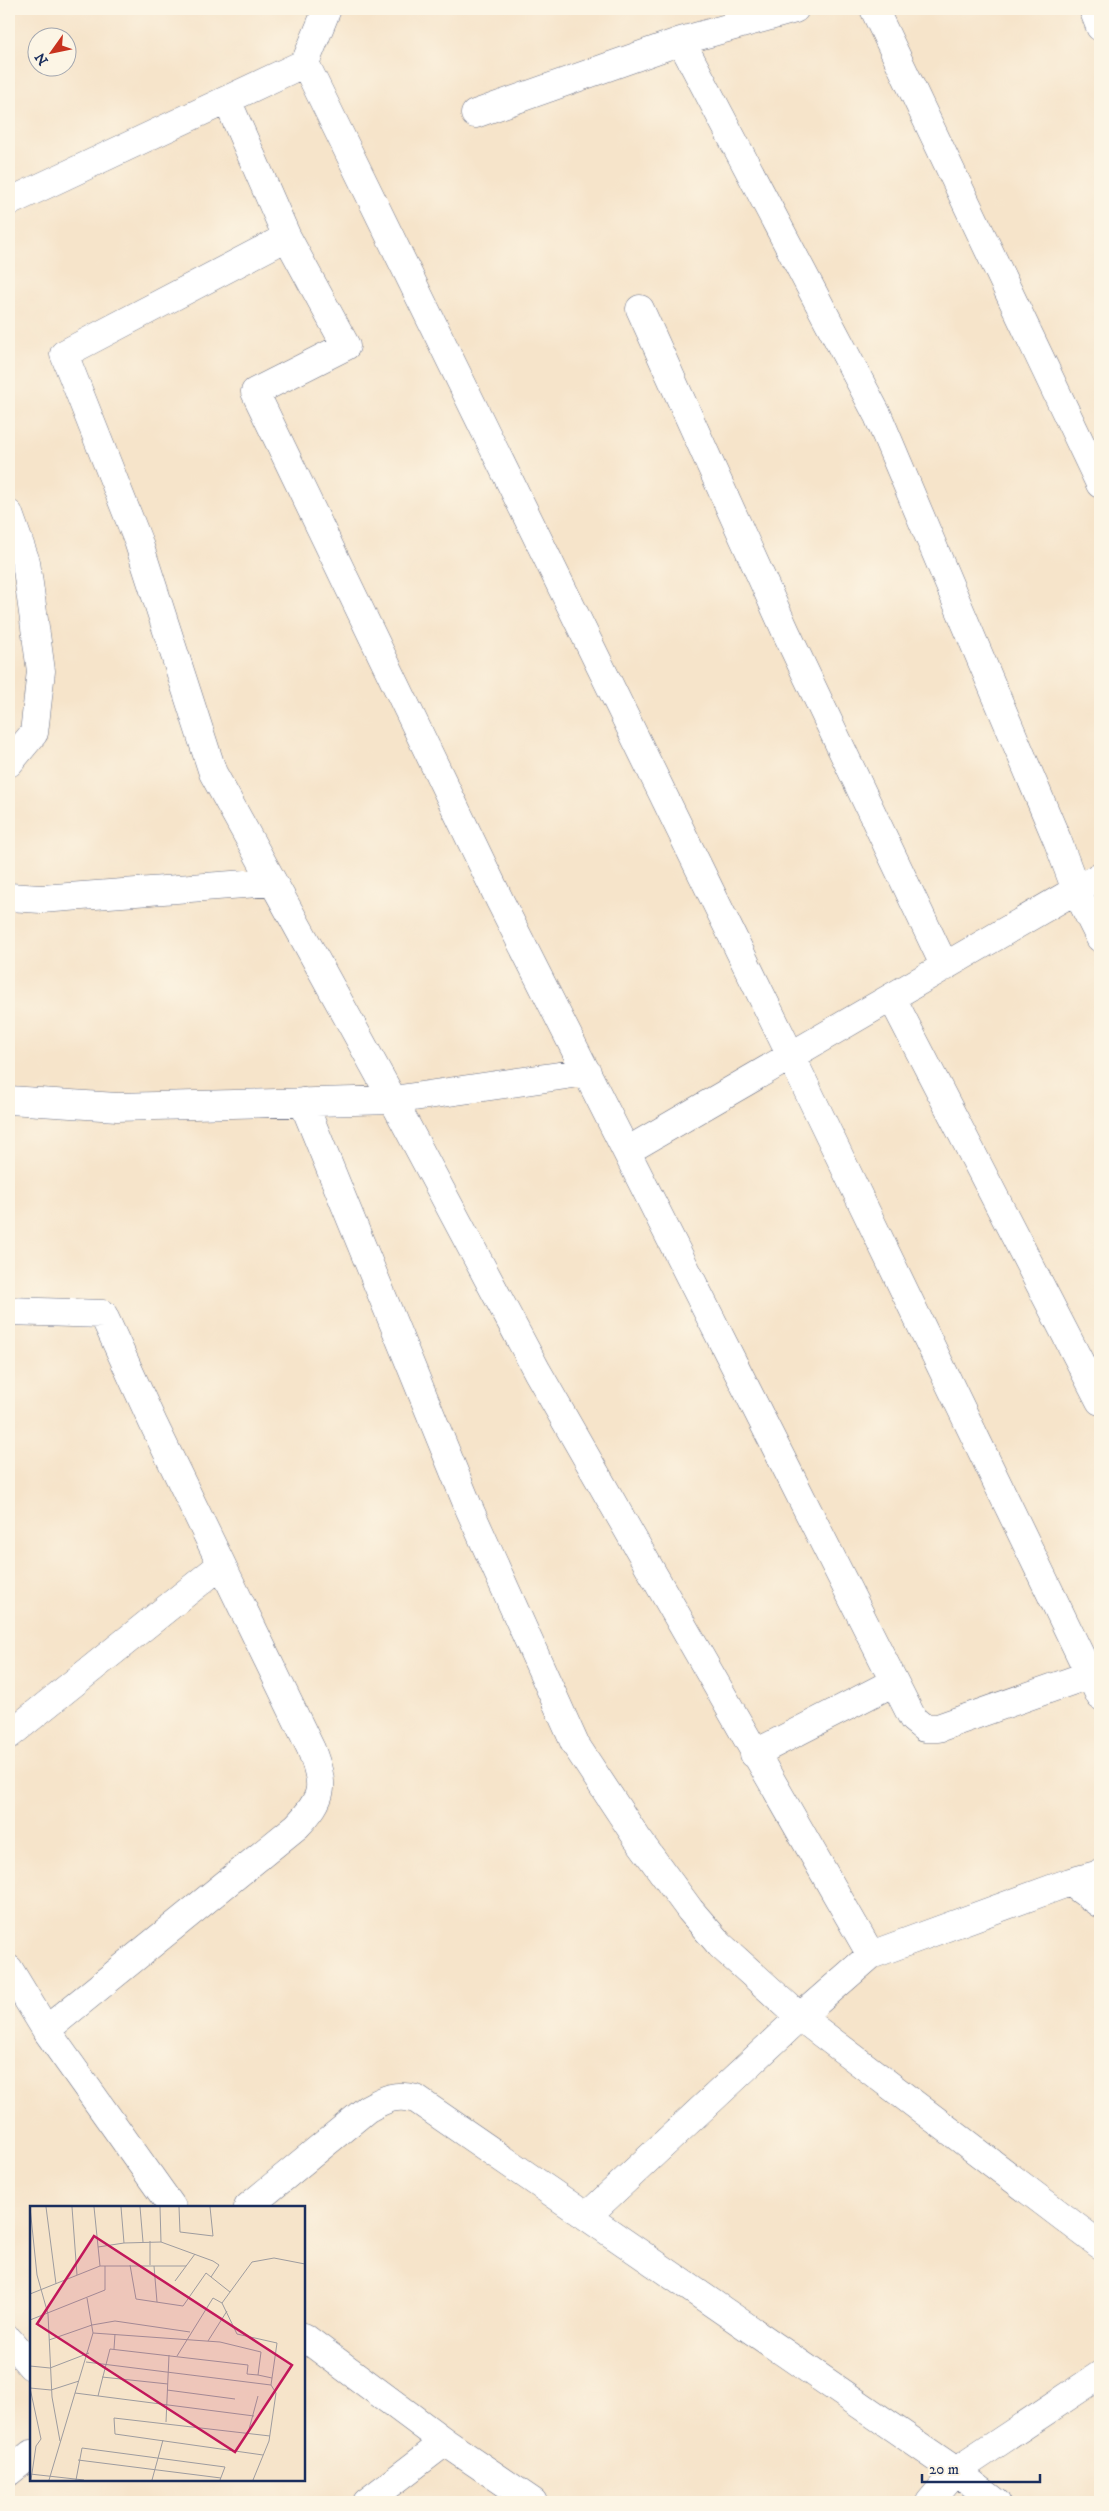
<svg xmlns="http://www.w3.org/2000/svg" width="1109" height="2511" font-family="'IM FELL DW Pica',serif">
<rect width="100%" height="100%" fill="#fcf5e5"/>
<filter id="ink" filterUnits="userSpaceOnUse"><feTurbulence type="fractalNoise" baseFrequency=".02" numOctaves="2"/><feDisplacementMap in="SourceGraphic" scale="10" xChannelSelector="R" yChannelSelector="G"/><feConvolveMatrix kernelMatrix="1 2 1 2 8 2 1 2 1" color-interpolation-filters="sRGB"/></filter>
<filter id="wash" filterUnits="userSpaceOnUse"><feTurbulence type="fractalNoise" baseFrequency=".0096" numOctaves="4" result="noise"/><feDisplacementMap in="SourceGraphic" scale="20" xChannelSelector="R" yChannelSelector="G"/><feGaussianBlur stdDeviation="1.12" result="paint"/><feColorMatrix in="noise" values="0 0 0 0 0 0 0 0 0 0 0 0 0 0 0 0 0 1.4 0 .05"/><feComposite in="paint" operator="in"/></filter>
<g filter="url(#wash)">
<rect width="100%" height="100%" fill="#f6e4ca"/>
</g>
<g filter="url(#ink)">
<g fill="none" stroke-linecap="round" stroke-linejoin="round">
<defs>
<path id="minor" d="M874,9L1100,484
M1093,9L1100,27
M681,41L878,416L1058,842L1076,890L1100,938
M305,63L791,1056L1100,1696
M227,100L287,237L64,354L138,541L213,773L393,1100L537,1371L871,1955
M475,114L681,41L795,9
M9,202L305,63L327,9
M287,237L346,346L255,392L500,901L913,1719L924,1728H938L1100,1671
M640,309L786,632L945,967
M9,514L26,562L41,671L34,733L9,763
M9,897L41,899L272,882
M892,998L1100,1401
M9,1100L117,1107L393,1100L587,1072
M303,1102L468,1506L575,1744L637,1838L690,1910L720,1945L800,2017L1100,2245
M627,1151L1100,876
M9,1311L103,1314L153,1423L311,1749C325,1786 325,1796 297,1826L46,2030
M9,1735L221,1565
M754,1754L894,1682
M1070,1882L1100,1904
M9,1969L46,2030L172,2207
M248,2207L367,2109C385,2099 396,2093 416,2099L956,2471L996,2502
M587,2216L800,2017L871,1955L1070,1882L1100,1874
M304,2337L445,2442L533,2502
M9,2340L31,2366
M9,2472L31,2454
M367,2502L445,2442
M930,2502L956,2471L1100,2375"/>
</defs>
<use href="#minor" stroke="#686e84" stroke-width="29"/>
<use href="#minor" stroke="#fff" stroke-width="28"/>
</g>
</g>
<g transform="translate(30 2206)">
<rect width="275" height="275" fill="#f6e4ca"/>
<path fill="none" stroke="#9e9c9f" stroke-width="1" d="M0,1L7,69L18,108L22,191L30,235M16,1L26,78M42,1L47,69M64,1L70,60M91,1L94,37L131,36L183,55L189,59L181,71M110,1L113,36M130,1L131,36M149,1L150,26L183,30L180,1M68,41L94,37M100,59L106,93L153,100L176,67L200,86M120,59V35M124,60L127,96M145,75L165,48M0,88L70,60H156M192,97L207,128L247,137L241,179L246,187L239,235L223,274M0,114L75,84V60M63,127L190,136L231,146L228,169L242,172M19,134L62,119L85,115L160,126M178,135L197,105M84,143L85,128M147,150L183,92L192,97L222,56L244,52L275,58M56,156L241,179M0,160L20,162L59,147M72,171L138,178M0,182L11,233L6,240L1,274M0,182L21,184L49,175M137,184L205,193M45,187L224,210M68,190L80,143L218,159L217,168L228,169M136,216L139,149M218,227L228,190M233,249L85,228L84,212L240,230M48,254L191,272M0,268L54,274M19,274L63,127L57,92M46,274L52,242L195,261L190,274M122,274L133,234"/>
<path fill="#c2185b" fill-opacity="0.15" stroke="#c2185b" stroke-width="2.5" d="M64,30L262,159L205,246L7,118Z"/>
<rect width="275" height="275" fill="none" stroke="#1b2f5e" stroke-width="2.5"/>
</g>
<rect width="1109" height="2511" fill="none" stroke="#fcf5e5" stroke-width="30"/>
<g transform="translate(52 52) rotate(237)"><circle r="24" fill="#fcf5e5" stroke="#a2a6af"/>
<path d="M0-4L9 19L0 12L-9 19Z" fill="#c8321e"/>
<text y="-8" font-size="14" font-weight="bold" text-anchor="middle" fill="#1b2f5e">N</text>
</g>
<path d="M922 2474v8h118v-8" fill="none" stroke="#1b2f5e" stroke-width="2.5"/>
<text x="929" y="2474" font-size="15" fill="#1b2f5e" stroke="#fcf5e5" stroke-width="4" paint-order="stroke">20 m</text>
</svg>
